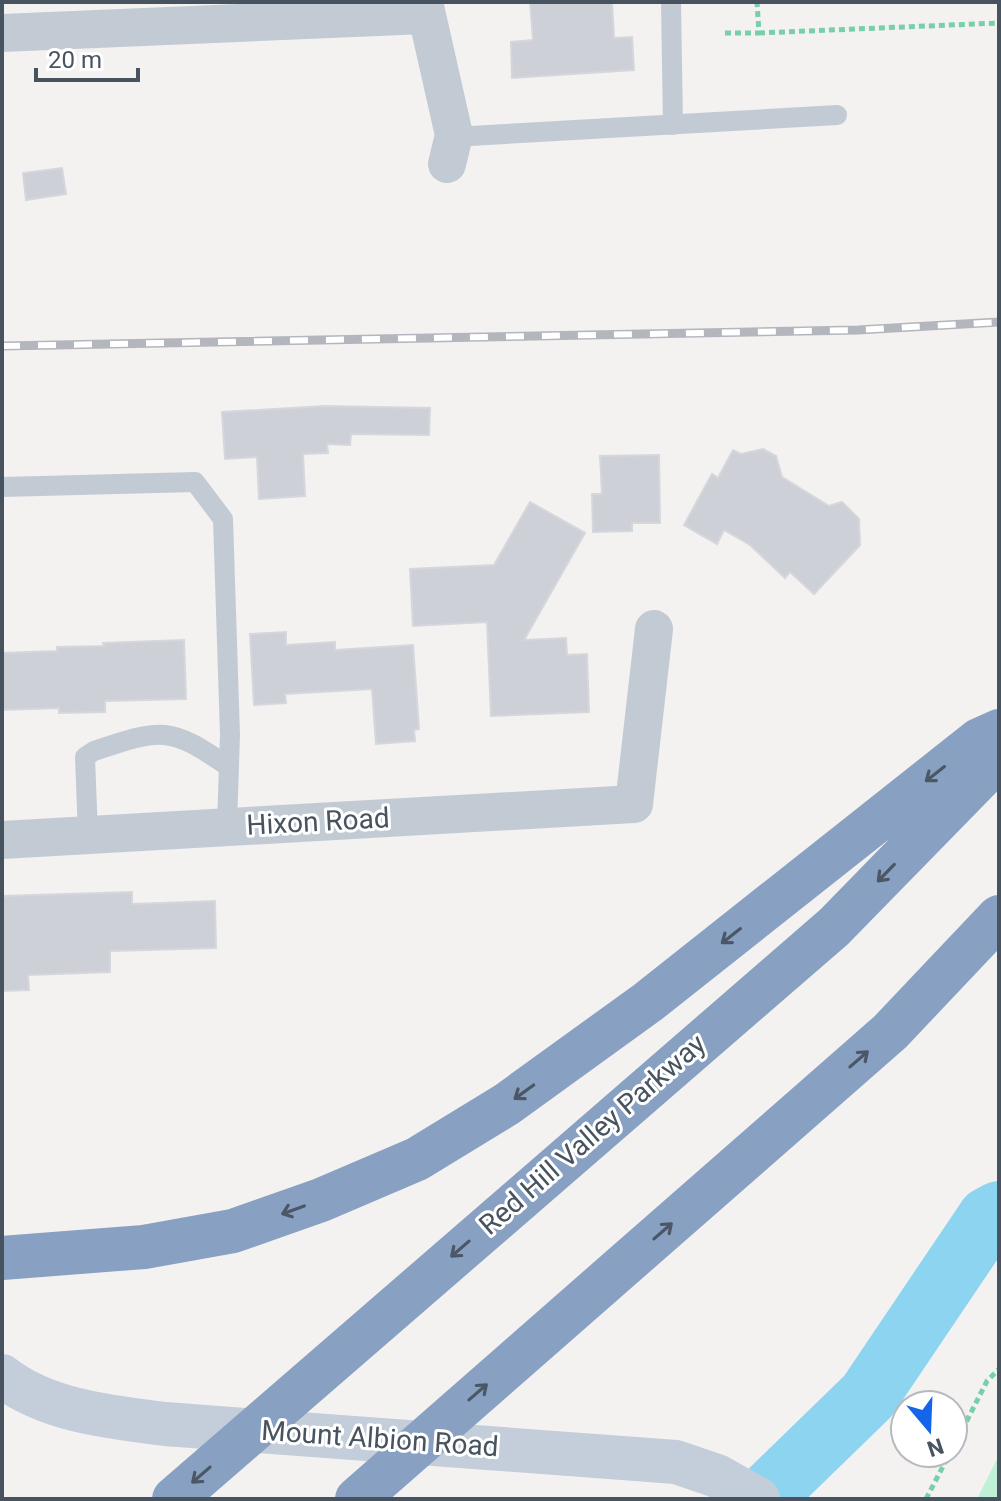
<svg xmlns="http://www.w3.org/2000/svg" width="1001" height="1501" font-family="Roboto,sans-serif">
<rect width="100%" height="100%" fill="#f4f1f1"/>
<path fill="#c0f1d6" d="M999,1455V1499H977Z"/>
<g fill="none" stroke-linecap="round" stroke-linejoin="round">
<path stroke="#8cd4ef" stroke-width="62" d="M762,1499L868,1396L988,1218L999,1212"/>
</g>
<path fill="#cdd0d6" stroke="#d5d7dd" stroke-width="2" d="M530,2H612L614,38L632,37L634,70L512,78L511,42L533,40Z
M62,168L66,194L26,200L23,173Z
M325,406L430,408L429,435L351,434L350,445L327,444L328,453L303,454L305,496L259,499L257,457L225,459L222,412Z
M763,449L776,456L782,477L829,506L842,502L859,519L860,545L814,594L790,572L785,578L750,545L724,530L717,544L684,525L712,474L718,478L733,450L741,454Z
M659,455L660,523H632V531L593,532L592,494H602L600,456Z
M530,502L585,533L524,640L566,638L567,655L587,654L589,712L491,716L487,622L413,626L410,569L494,565Z
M286,632V645L335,642V650L413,645L419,729L414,730L415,741L376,744L372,689L285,694L286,703L254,705L250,634Z
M184,640L186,699L105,701V712L59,713V708L2,710V653L57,651V647L104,646L103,643Z
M132,892V904L215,901L216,948L110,951V972L28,975L29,990L2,991V896Z"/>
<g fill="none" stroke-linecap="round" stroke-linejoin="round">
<path stroke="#77d0a9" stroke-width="5" stroke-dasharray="6 4" stroke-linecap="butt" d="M725,33H759L757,2
M759,33L999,23
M953,1448L987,1381L999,1369
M926,1499L950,1453"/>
<path stroke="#c2cbd3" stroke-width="20" d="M671,2L673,125
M453,137L837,115
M2,487L195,482L223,519L230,735L227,826
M88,835L85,757L94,751C163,728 169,726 229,767"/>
<path stroke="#c2cbd3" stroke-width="38" d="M424,2L454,135L447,164
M2,33L425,15
M2,840L634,804L654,629"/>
<path stroke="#c4cdda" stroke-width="44" d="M2,1376C47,1411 110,1417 165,1424L676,1462L717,1476L758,1499"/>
<path stroke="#88a0c1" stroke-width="44" d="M2,1258L144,1247L233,1231L321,1200L417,1159L507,1104L648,1002L979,740L999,731
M174,1499L834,927L999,758
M357,1499L890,1032L999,917"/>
<defs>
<path id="rail" d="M2,346L858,330L999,322"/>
</defs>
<use href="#rail" stroke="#b3b6bc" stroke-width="9"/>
<use href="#rail" stroke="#fff" stroke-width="6" stroke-dasharray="18" stroke-linecap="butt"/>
</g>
<defs><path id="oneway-shaft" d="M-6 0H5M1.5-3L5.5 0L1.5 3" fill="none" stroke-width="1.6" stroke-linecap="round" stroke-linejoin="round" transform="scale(2)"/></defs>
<g stroke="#4b5765">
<use href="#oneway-shaft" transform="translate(935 774) rotate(142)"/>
<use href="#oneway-shaft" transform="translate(886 873) rotate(134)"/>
<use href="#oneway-shaft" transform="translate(731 936) rotate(142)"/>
<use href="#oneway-shaft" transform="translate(859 1059) rotate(-41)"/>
<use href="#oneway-shaft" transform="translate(524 1092) rotate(144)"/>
<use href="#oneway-shaft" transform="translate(293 1210) rotate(160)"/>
<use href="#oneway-shaft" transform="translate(663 1231) rotate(-41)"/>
<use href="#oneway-shaft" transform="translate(460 1249) rotate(139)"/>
<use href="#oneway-shaft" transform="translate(478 1392) rotate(-41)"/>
<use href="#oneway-shaft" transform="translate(201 1475) rotate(139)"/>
</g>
<g text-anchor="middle" stroke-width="6" stroke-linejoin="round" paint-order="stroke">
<g font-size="28" fill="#485360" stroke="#fff">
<text transform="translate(318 821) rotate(-3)" y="10">Hixon Road</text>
<text transform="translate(592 1134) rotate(-41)" y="10">Red Hill Valley Parkway</text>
<text transform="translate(380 1438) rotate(4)" y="10">Mount Albion Road</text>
</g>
</g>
<rect width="1001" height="1501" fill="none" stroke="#485360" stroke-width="8"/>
<g transform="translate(929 1429) rotate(161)"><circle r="38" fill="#ffffff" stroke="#b6babf" stroke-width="2"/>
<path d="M0-6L14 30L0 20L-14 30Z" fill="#1465ea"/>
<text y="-12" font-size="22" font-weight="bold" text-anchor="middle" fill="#485360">N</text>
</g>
<path d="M36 68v12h102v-12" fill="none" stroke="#485360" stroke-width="4"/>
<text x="48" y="68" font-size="24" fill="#485360" stroke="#ffffff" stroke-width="6" paint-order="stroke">20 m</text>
</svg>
